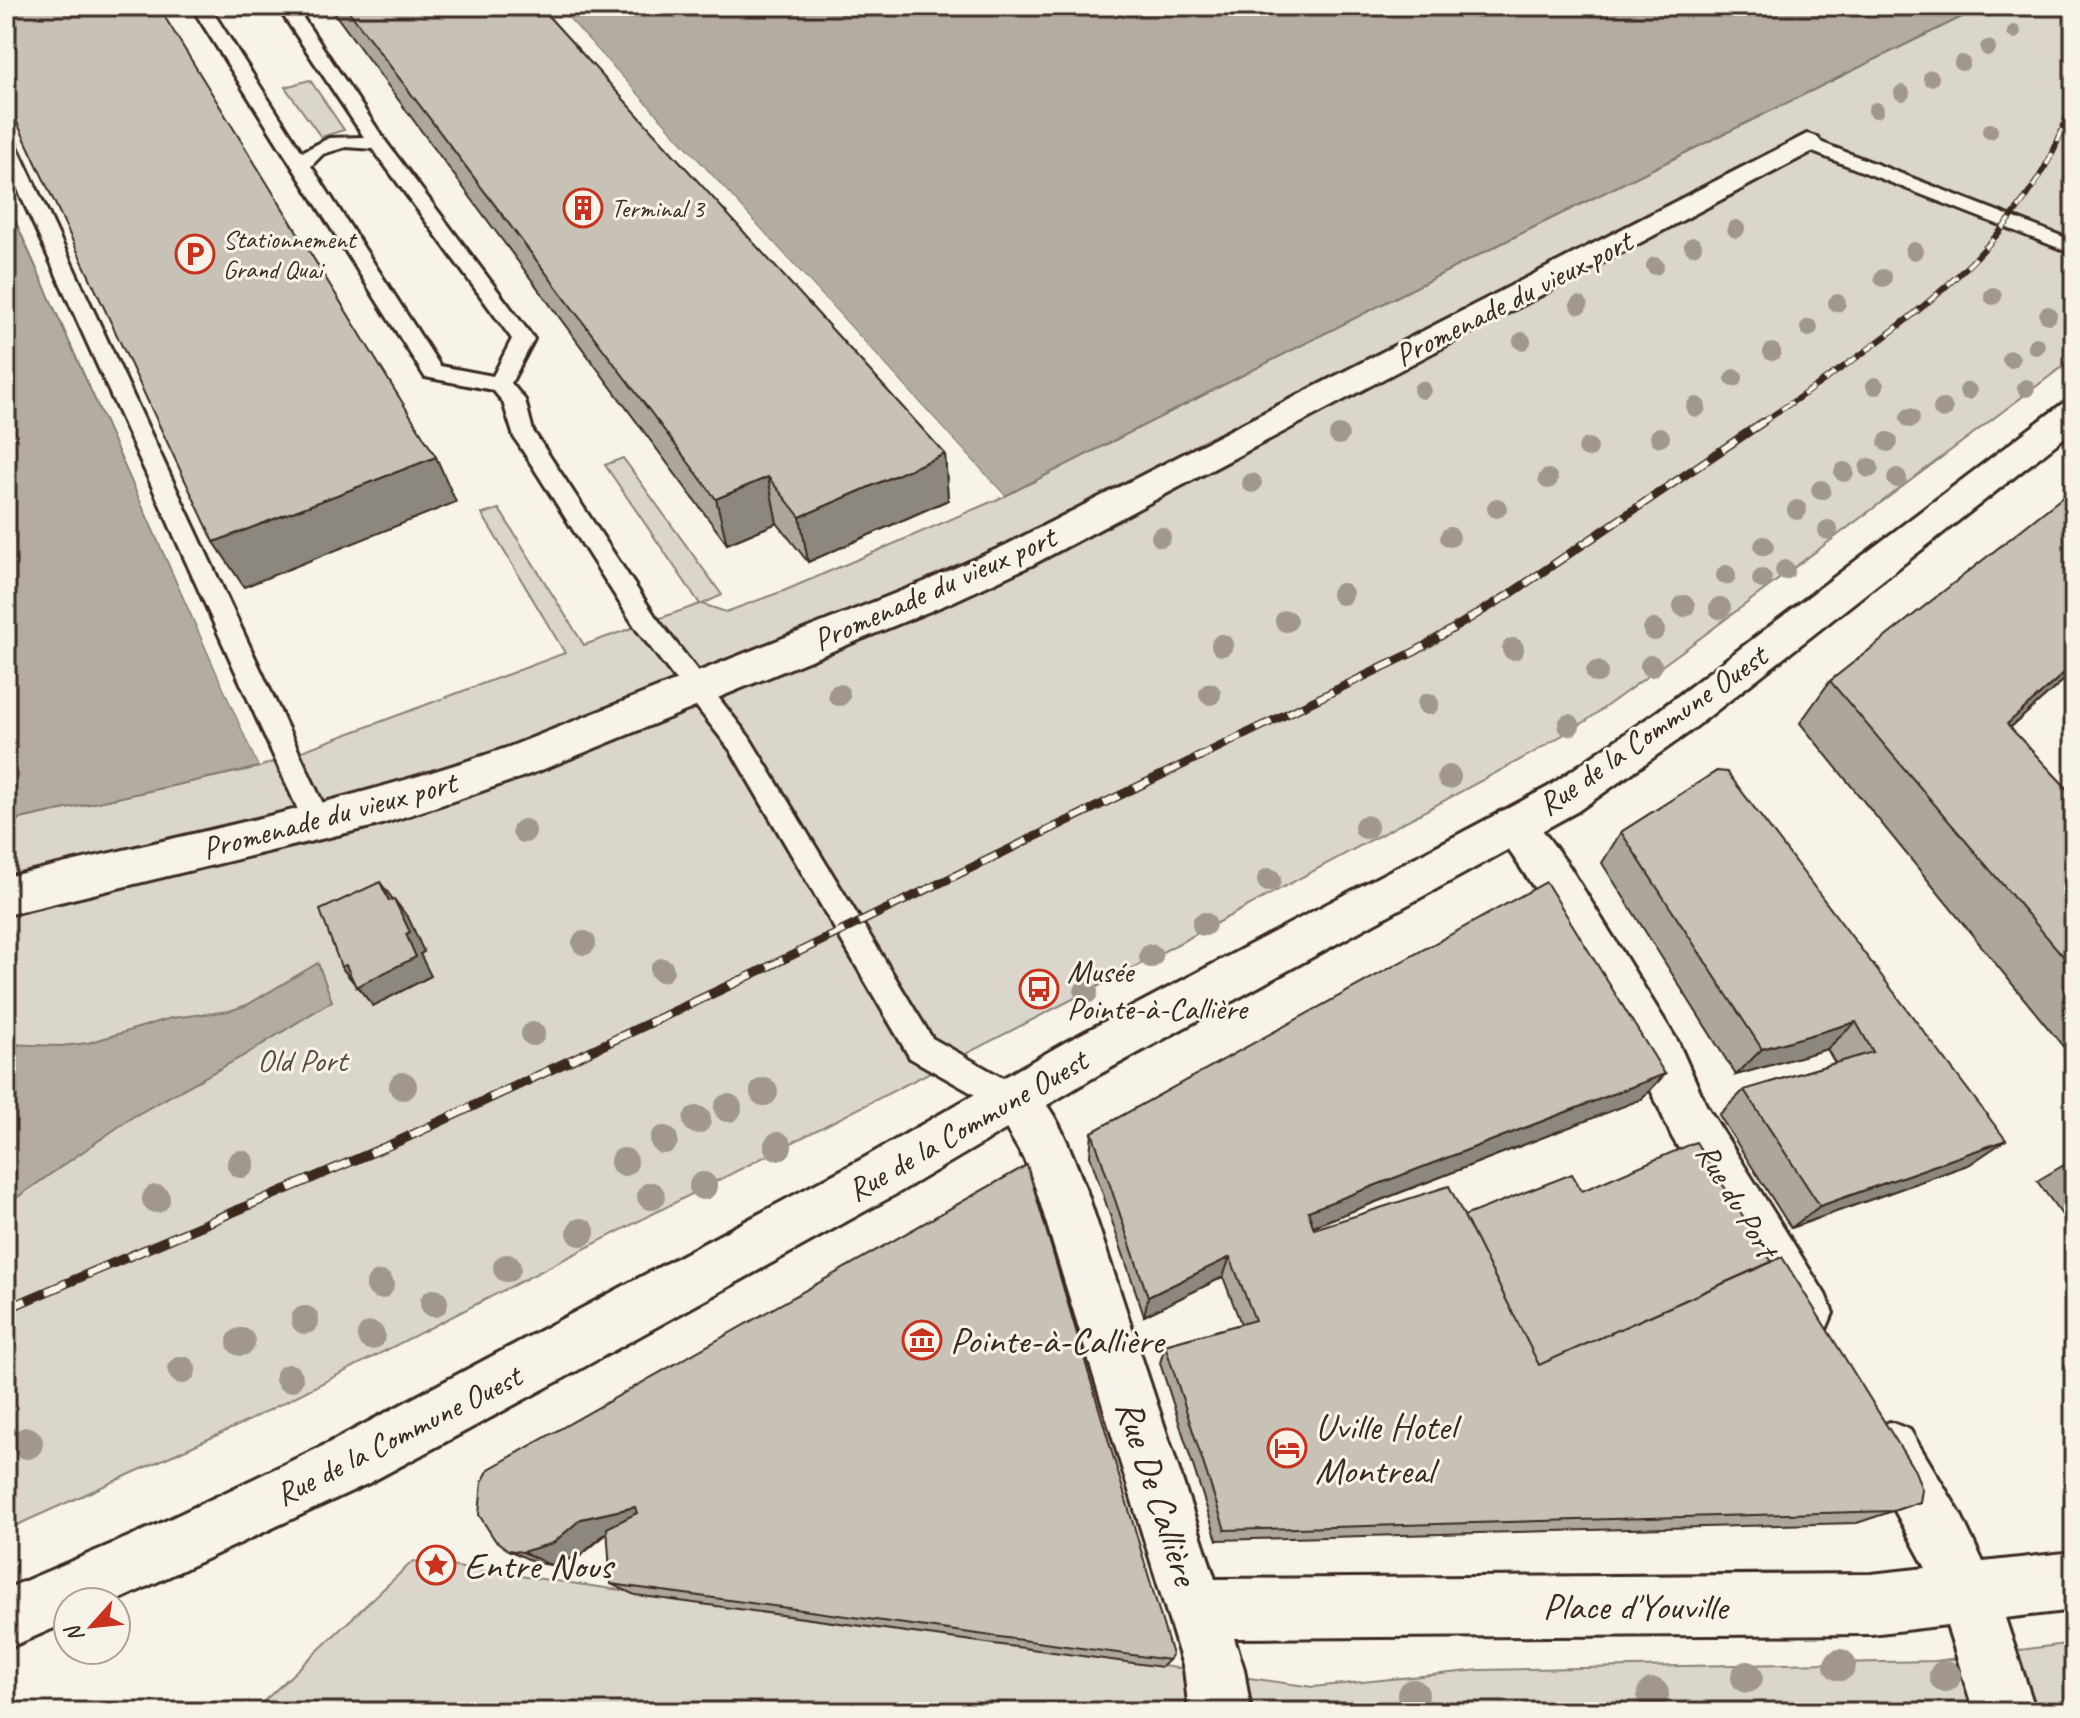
<svg xmlns="http://www.w3.org/2000/svg" width="2080" height="1718" font-family="Caveat,sans-serif">
<rect width="100%" height="100%" fill="#f7f3e8"/>
<filter id="ink" filterUnits="userSpaceOnUse"><feTurbulence type="fractalNoise" baseFrequency=".0125" numOctaves="2"/><feDisplacementMap in="SourceGraphic" scale="16" xChannelSelector="R" yChannelSelector="G"/><feConvolveMatrix kernelMatrix="1 2 1 2 8 2 1 2 1" color-interpolation-filters="sRGB"/></filter>
<g filter="url(#ink)">
<path fill="#dbd6cb" stroke="#8b8074" stroke-width="2" d="M1984,6H2074V358L1703,636L1586,721L1531,754L1118,976L244,1423L6,1530V822L259,767L565,653L482,514L499,509L584,645L700,604L605,465L623,458L722,595L702,604L726,612L786,590L1005,496L1522,233Z
M310,80L344,130L321,137L285,87Z
M413,1561L1313,1687L1480,1670L1935,1661L2074,1643V1712H262V1703Z"/>
<path fill="#b4aca0" stroke="#84786c" stroke-width="2" d="M557,6H1984L1522,233L1005,496Z
M6,200L259,767L6,822Z
M318,963L332,1001L245,1055L134,1116L6,1205V1044L60,1046L88,1043L171,1018L229,1011L247,1005Z"/>
<path fill="#f7f3e8" d="M553,6H557L1005,496L1001,497Z
M6,196L10,198L262,766L259,767Z"/>
<g fill="none" stroke-linecap="round" stroke-linejoin="round">
<defs>
<path id="lane" d="M191,6H209L302,152L329,138L364,137L277,6H295L386,142L534,339L511,383L525,400L533,431L655,616L749,737L932,1038L1024,1090L1029,1100L1024,1110L1013,1114L1002,1110L910,1058L731,751L637,630L514,437L503,402L493,390L425,377ZM346,147L373,149L512,339L493,376L440,366L311,166L323,154Z
M6,136L15,142L331,821L327,829L317,832L307,829L303,821L6,163Z
M1807,137L2074,241V254L1800,147V139Z"/>
<path id="street" d="M1807,134L1817,137L1822,143L1817,149L1032,565L952,602L539,771L459,799L379,825L6,915V877C175,837 345,804 509,747L924,582L1006,545Z
M1514,807L1529,812L1569,866L1678,1042L1706,1105L1825,1294L1833,1313L1825,1332L1806,1340L1787,1332L1672,1137L1643,1072L1537,892L1492,825L1499,812Z
M1013,1077C1054,1093 1070,1151 1086,1189L1215,1579L1871,1574L1926,1568L1862,1450L1870,1430L1890,1422L1910,1430L1961,1515L1983,1562L2074,1552V1610L2005,1618L2036,1712H1974L1947,1625L1871,1634L1234,1638L1244,1669L1251,1712H1189L1184,1669L1036,1189L1024,1159L989,1100L996,1084Z"/>
<path id="secondary" d="M2074,400V430L1688,733L1578,811L1098,1075L898,1193L564,1378L369,1483L114,1602H68V1622L6,1649V1589L159,1524L329,1443L862,1159L1064,1043L1548,787L1658,711L2062,404Z"/>
</defs>
<use href="#lane" stroke="#3b2a1e" stroke-width="6"/>
<use href="#street" stroke="#3b2a1e" stroke-width="6"/>
<use href="#secondary" stroke="#3b2a1e" stroke-width="6"/>
<use href="#lane" fill="#f7f3e8" fill-rule="evenodd"/>
<use href="#street" fill="#f7f3e8" fill-rule="evenodd"/>
<use href="#secondary" fill="#f7f3e8" fill-rule="evenodd"/>
<defs>
<path id="rail-far2" d="M2070,6L2074,28
M1760,424C1879,343 2043,240 2074,90"/>
<path id="rail-far1" d="M737,982L1416,651L1510,594L1763,422"/>
<path id="rail" d="M6,1309L399,1141L741,980"/>
</defs>
<use href="#rail-far2" stroke="#3b2a1e" stroke-width="6"/>
<use href="#rail-far1" stroke="#3b2a1e" stroke-width="9"/>
<use href="#rail" stroke="#3b2a1e" stroke-width="10"/>
<use href="#rail-far2" stroke="#f7f3e8" stroke-width="4" stroke-dasharray="13" stroke-linecap="butt"/>
<use href="#rail-far1" stroke="#f7f3e8" stroke-width="6" stroke-dasharray="17" stroke-linecap="butt"/>
<use href="#rail" stroke="#f7f3e8" stroke-width="7" stroke-dasharray="22" stroke-linecap="butt"/>
</g>
<g fill="#a1978c">
<circle cx="2014" cy="32" r="7"/>
<circle cx="1988" cy="48" r="8"/>
<circle cx="1962" cy="63" r="8"/>
<circle cx="1931" cy="78" r="8"/>
<circle cx="1902" cy="93" r="8"/>
<circle cx="1876" cy="110" r="8"/>
<circle cx="1990" cy="131" r="8"/>
<circle cx="1736" cy="229" r="9"/>
<circle cx="1693" cy="246" r="9"/>
<circle cx="1914" cy="251" r="9"/>
<circle cx="1655" cy="266" r="9"/>
<circle cx="1883" cy="278" r="9"/>
<circle cx="1993" cy="296" r="9"/>
<circle cx="1837" cy="303" r="9"/>
<circle cx="1579" cy="305" r="9"/>
<circle cx="2048" cy="315" r="9"/>
<circle cx="1809" cy="328" r="9"/>
<circle cx="1522" cy="341" r="9"/>
<circle cx="2036" cy="346" r="9"/>
<circle cx="1772" cy="352" r="9"/>
<circle cx="2011" cy="359" r="9"/>
<circle cx="1734" cy="378" r="9"/>
<circle cx="1875" cy="386" r="9"/>
<circle cx="2026" cy="388" r="9"/>
<circle cx="1422" cy="390" r="9"/>
<circle cx="1968" cy="391" r="9"/>
<circle cx="1696" cy="407" r="10"/>
<circle cx="1943" cy="409" r="10"/>
<circle cx="1910" cy="418" r="10"/>
<circle cx="1339" cy="435" r="10"/>
<circle cx="1660" cy="437" r="10"/>
<circle cx="1888" cy="442" r="10"/>
<circle cx="1588" cy="448" r="10"/>
<circle cx="1869" cy="468" r="10"/>
<circle cx="1844" cy="472" r="10"/>
<circle cx="1897" cy="478" r="10"/>
<circle cx="1548" cy="479" r="10"/>
<circle cx="1252" cy="483" r="10"/>
<circle cx="1821" cy="490" r="10"/>
<circle cx="1497" cy="508" r="10"/>
<circle cx="1797" cy="510" r="10"/>
<circle cx="1828" cy="530" r="10"/>
<circle cx="1161" cy="537" r="10"/>
<circle cx="1450" cy="537" r="10"/>
<circle cx="1764" cy="546" r="10"/>
<circle cx="1785" cy="570" r="10"/>
<circle cx="1726" cy="575" r="10"/>
<circle cx="1762" cy="579" r="10"/>
<circle cx="1342" cy="594" r="11"/>
<circle cx="1684" cy="606" r="11"/>
<circle cx="1720" cy="608" r="11"/>
<circle cx="1286" cy="621" r="11"/>
<circle cx="1654" cy="630" r="11"/>
<circle cx="1222" cy="645" r="11"/>
<circle cx="1513" cy="649" r="11"/>
<circle cx="1651" cy="666" r="11"/>
<circle cx="1597" cy="672" r="11"/>
<circle cx="1210" cy="694" r="11"/>
<circle cx="839" cy="695" r="11"/>
<circle cx="1428" cy="704" r="11"/>
<circle cx="1569" cy="725" r="11"/>
<circle cx="1449" cy="777" r="12"/>
<circle cx="1366" cy="827" r="12"/>
<circle cx="524" cy="831" r="12"/>
<circle cx="1269" cy="880" r="12"/>
<circle cx="1204" cy="924" r="12"/>
<circle cx="584" cy="943" r="12"/>
<circle cx="1151" cy="956" r="12"/>
<circle cx="662" cy="970" r="12"/>
<circle cx="1086" cy="992" r="12"/>
<circle cx="533" cy="1034" r="12"/>
<circle cx="403" cy="1086" r="14"/>
<circle cx="764" cy="1092" r="14"/>
<circle cx="728" cy="1108" r="14"/>
<circle cx="697" cy="1120" r="14"/>
<circle cx="664" cy="1140" r="14"/>
<circle cx="778" cy="1146" r="14"/>
<circle cx="624" cy="1162" r="14"/>
<circle cx="241" cy="1164" r="14"/>
<circle cx="703" cy="1186" r="14"/>
<circle cx="651" cy="1196" r="14"/>
<circle cx="156" cy="1199" r="14"/>
<circle cx="581" cy="1232" r="14"/>
<circle cx="507" cy="1268" r="14"/>
<circle cx="380" cy="1285" r="14"/>
<circle cx="434" cy="1303" r="14"/>
<circle cx="305" cy="1320" r="14"/>
<circle cx="371" cy="1336" r="14"/>
<circle cx="241" cy="1342" r="14"/>
<circle cx="182" cy="1370" r="14"/>
<circle cx="289" cy="1378" r="14"/>
<circle cx="27" cy="1443" r="16"/>
<circle cx="1840" cy="1665" r="16"/>
<circle cx="1945" cy="1676" r="16"/>
<circle cx="1747" cy="1677" r="16"/>
<circle cx="1653" cy="1694" r="16"/>
<circle cx="1413" cy="1695" r="16"/>
</g>
<path fill="#aca69d" stroke="#3b2a1e" stroke-width="2" d="M329,6H539L945,454L948,500L808,562L777,523L727,544Z
M2074,671L2010,728L2074,796V1060L1800,723L1830,681Z
M1717,771L1970,1164L1791,1228L1719,1115L1744,1090L1835,1063L1827,1049L1736,1075L1602,863L1621,832Z
M1665,1074L1642,1099L1314,1226V1229L1464,1216L1582,1191L1920,1502L1857,1523L1217,1540L1160,1363L1165,1345L1241,1324L1223,1277L1144,1316L1090,1156L1092,1132Z
M2074,1159V1231L2037,1181Z
M482,1482L1169,1660L1162,1667L635,1595L611,1584L608,1533L580,1556L550,1565L537,1563L508,1550Z"/>
<path fill="#8c877f" stroke="#3b2a1e" stroke-width="2" d="M945,454L948,500L808,562L800,517Z
M436,457L456,502L244,587L214,542Z
M768,477L777,523L727,544L716,499Z
M2074,664V671L1968,765L2007,724Z
M380,882L395,902L389,901Z
M394,899L409,919L424,952L420,954L431,976L373,1006L341,967L406,934Z
M1856,1022L1827,1049L1736,1075L1762,1049Z
M1665,1074L1642,1099L1298,1232L1308,1211Z
M2006,1140L1970,1164L1791,1228L1820,1206Z
M1230,1257L1223,1277L1144,1316L1148,1297Z
M635,1507L657,1521L606,1533L580,1556L550,1565L522,1552L581,1519Z"/>
<path fill="#c8c1b6" stroke="#3b2a1e" stroke-width="2" d="M6,6H158L436,457L214,542L6,99Z
M345,6H539L945,454L800,517L768,477L716,499Z
M2074,488V664L2007,724L2074,796V969L1830,681Z
M1717,771L1727,772L2006,1140L1820,1206L1744,1090L1873,1052L1856,1022L1762,1049L1621,832Z
M380,882L389,901L394,899L410,932L406,934L416,957L356,987L346,965L341,967L320,910Z
M1546,882L1665,1074L1308,1211L1314,1229L1449,1186L1539,1365L1782,1257L1915,1471L1922,1490L1920,1502L1893,1511L1225,1530L1165,1345L1255,1320L1230,1257L1148,1297L1092,1132Z
M1696,1142L1772,1262L1539,1365L1464,1216L1572,1174L1582,1191Z
M1027,1165L1172,1655L1169,1660L611,1584L607,1528L637,1513L635,1507L581,1519L553,1543L522,1552L508,1550L495,1540L479,1515L482,1482L489,1469Z"/>
</g>
<defs>
<symbol id="building-ring" viewBox="-11 -11 22 22"><circle r="9.5" fill="#f7f3e8" stroke="#c8321e" stroke-width="1.5"/><path d="M-4-6H4V6H1V3H-1V6H-4ZM-2.5-4.3h1.7v1.8h-1.7ZM.8-4.3h1.7v1.8H.8ZM-2.5-1h1.7V.8h-1.7ZM.8-1h1.7V.8H.8Z" fill="#c8321e"/></symbol>
<symbol id="parking-ring" viewBox="-11 -11 22 22"><circle r="9.5" fill="#f7f3e8" stroke="#c8321e" stroke-width="1.5"/><path d="M-3.5-5.5H1a3.5 3.5 0 0 1 0 7H-1V5.5H-3.5ZM-1-3.4V-.6H.8a1.4 1.4 0 0 0 0-2.8Z" fill="#c8321e"/></symbol>
<symbol id="bus-ring" viewBox="-11 -11 22 22"><circle r="9.5" fill="#f7f3e8" stroke="#c8321e" stroke-width="1.5"/><path d="M-5-6H5V4H4V6H2V4H-2V6H-4V4H-5ZM-3.5-4V0h7V-4ZM-3.5 1.2v1.5H-2V1.2ZM2 1.2v1.5H3.5V1.2Z" fill="#c8321e"/></symbol>
<symbol id="museum-ring" viewBox="-11 -11 22 22"><circle r="9.5" fill="#f7f3e8" stroke="#c8321e" stroke-width="1.5"/><path d="M0-6L6-3V-2H-6V-3ZM-5-1h2V3h-2ZM-1-1h2V3h-2ZM3-1h2V3H3ZM-6 4H6V6H-6Z" fill="#c8321e"/></symbol>
<symbol id="hotel-ring" viewBox="-11 -11 22 22"><circle r="9.5" fill="#f7f3e8" stroke="#c8321e" stroke-width="1.5"/><path d="M-6-4.5h1.5V1H6V5H4.5V3h-9V5H-6ZM-4 0a1.8 1.8 0 1 1 3.6 0ZM.5 0V-2.5h3Q6-2.5 6 0Z" fill="#c8321e"/></symbol>
<symbol id="sight-ring" viewBox="-11 -11 22 22"><circle r="9.5" fill="#f7f3e8" stroke="#c8321e" stroke-width="1.5"/><path d="M0-6L1.8-2.2L6-1.7L2.9 1.2L3.7 5.4L0 3.3L-3.7 5.4L-2.9 1.2L-6-1.7L-1.8-2.2Z" fill="#c8321e"/></symbol>
</defs>
<g fill-rule="evenodd">
<use href="#building-ring" x="561" y="186" width="44" height="44"/>
<use href="#parking-ring" x="173" y="232" width="44" height="44"/>
<use href="#bus-ring" x="1017" y="967" width="44" height="44"/>
<use href="#museum-ring" x="900" y="1318" width="44" height="44"/>
<use href="#hotel-ring" x="1265" y="1426" width="44" height="44"/>
<use href="#sight-ring" x="414" y="1543" width="44" height="44"/>
</g>
<g text-anchor="middle" stroke-width="6" stroke-linejoin="round" paint-order="stroke">
<g font-size="26" fill="#3b2a1e" stroke="#f7f3e8" text-anchor="start">
<text x="611" y="217">Terminal 3</text>
<text x="223" y="248">Stationnement<tspan x="223" dy="30">Grand Quai</tspan></text>
</g>
<g font-size="32" fill="#3b2a1e" stroke="#f7f3e8">
<text transform="translate(1513 298) rotate(-27)" y="11">Promenade du vieux port</text>
<text transform="translate(934 588) rotate(-24)" y="11">Promenade du vieux port</text>
<text transform="translate(1652 730) rotate(-35)" y="11">Rue de la Commune Ouest</text>
<text transform="translate(329 815) rotate(-15)" y="11">Promenade du vieux port</text>
<text transform="translate(967 1125) rotate(-30)" y="11">Rue de la Commune Ouest</text>
<text transform="translate(1737 1200) rotate(59)" y="11">Rue du Port</text>
<text transform="translate(398 1435) rotate(-27)" y="11">Rue de la Commune Ouest</text>
</g>
<g font-size="32" fill="#3b2a1e" stroke="#f7f3e8" text-anchor="start">
<text x="1067" y="982">Musée<tspan x="1067" dy="37">Pointe-à-Callière</tspan></text>
</g>
<g font-size="32" fill="#5b4c41" stroke="#f7f3e8">
<text x="302" y="1071">Old Port</text>
</g>
<g font-size="38" fill="#3b2a1e" stroke="#f7f3e8" text-anchor="start">
<text x="950" y="1353">Pointe-à-Callière</text>
<text x="1315" y="1439">Uville Hotel<tspan x="1315" dy="44">Montreal</tspan></text>
<text x="464" y="1578">Entre Nous</text>
</g>
<g font-size="38" fill="#3b2a1e" stroke="#f7f3e8">
<text transform="translate(1158 1492) rotate(72)" y="13">Rue De Callière</text>
<text x="1635" y="1619">Place d'Youville</text>
</g>
</g>
<rect width="2080" height="1718" fill="none" stroke="#f7f3e8" stroke-width="32"/>
<rect x="16" y="16" width="2048" height="1686" fill="none" stroke="#3b2a1e" stroke-width="3" filter="url(#ink)"/>
<g transform="translate(92 1626) rotate(243)"><circle r="38" fill="#f7f3e8" stroke="#aca397" stroke-width="2"/>
<path d="M0-6L14 30L0 20L-14 30Z" fill="#c8321e"/>
<text y="-12" font-size="22" font-weight="bold" text-anchor="middle" fill="#3b2a1e">N</text>
</g>
</svg>
